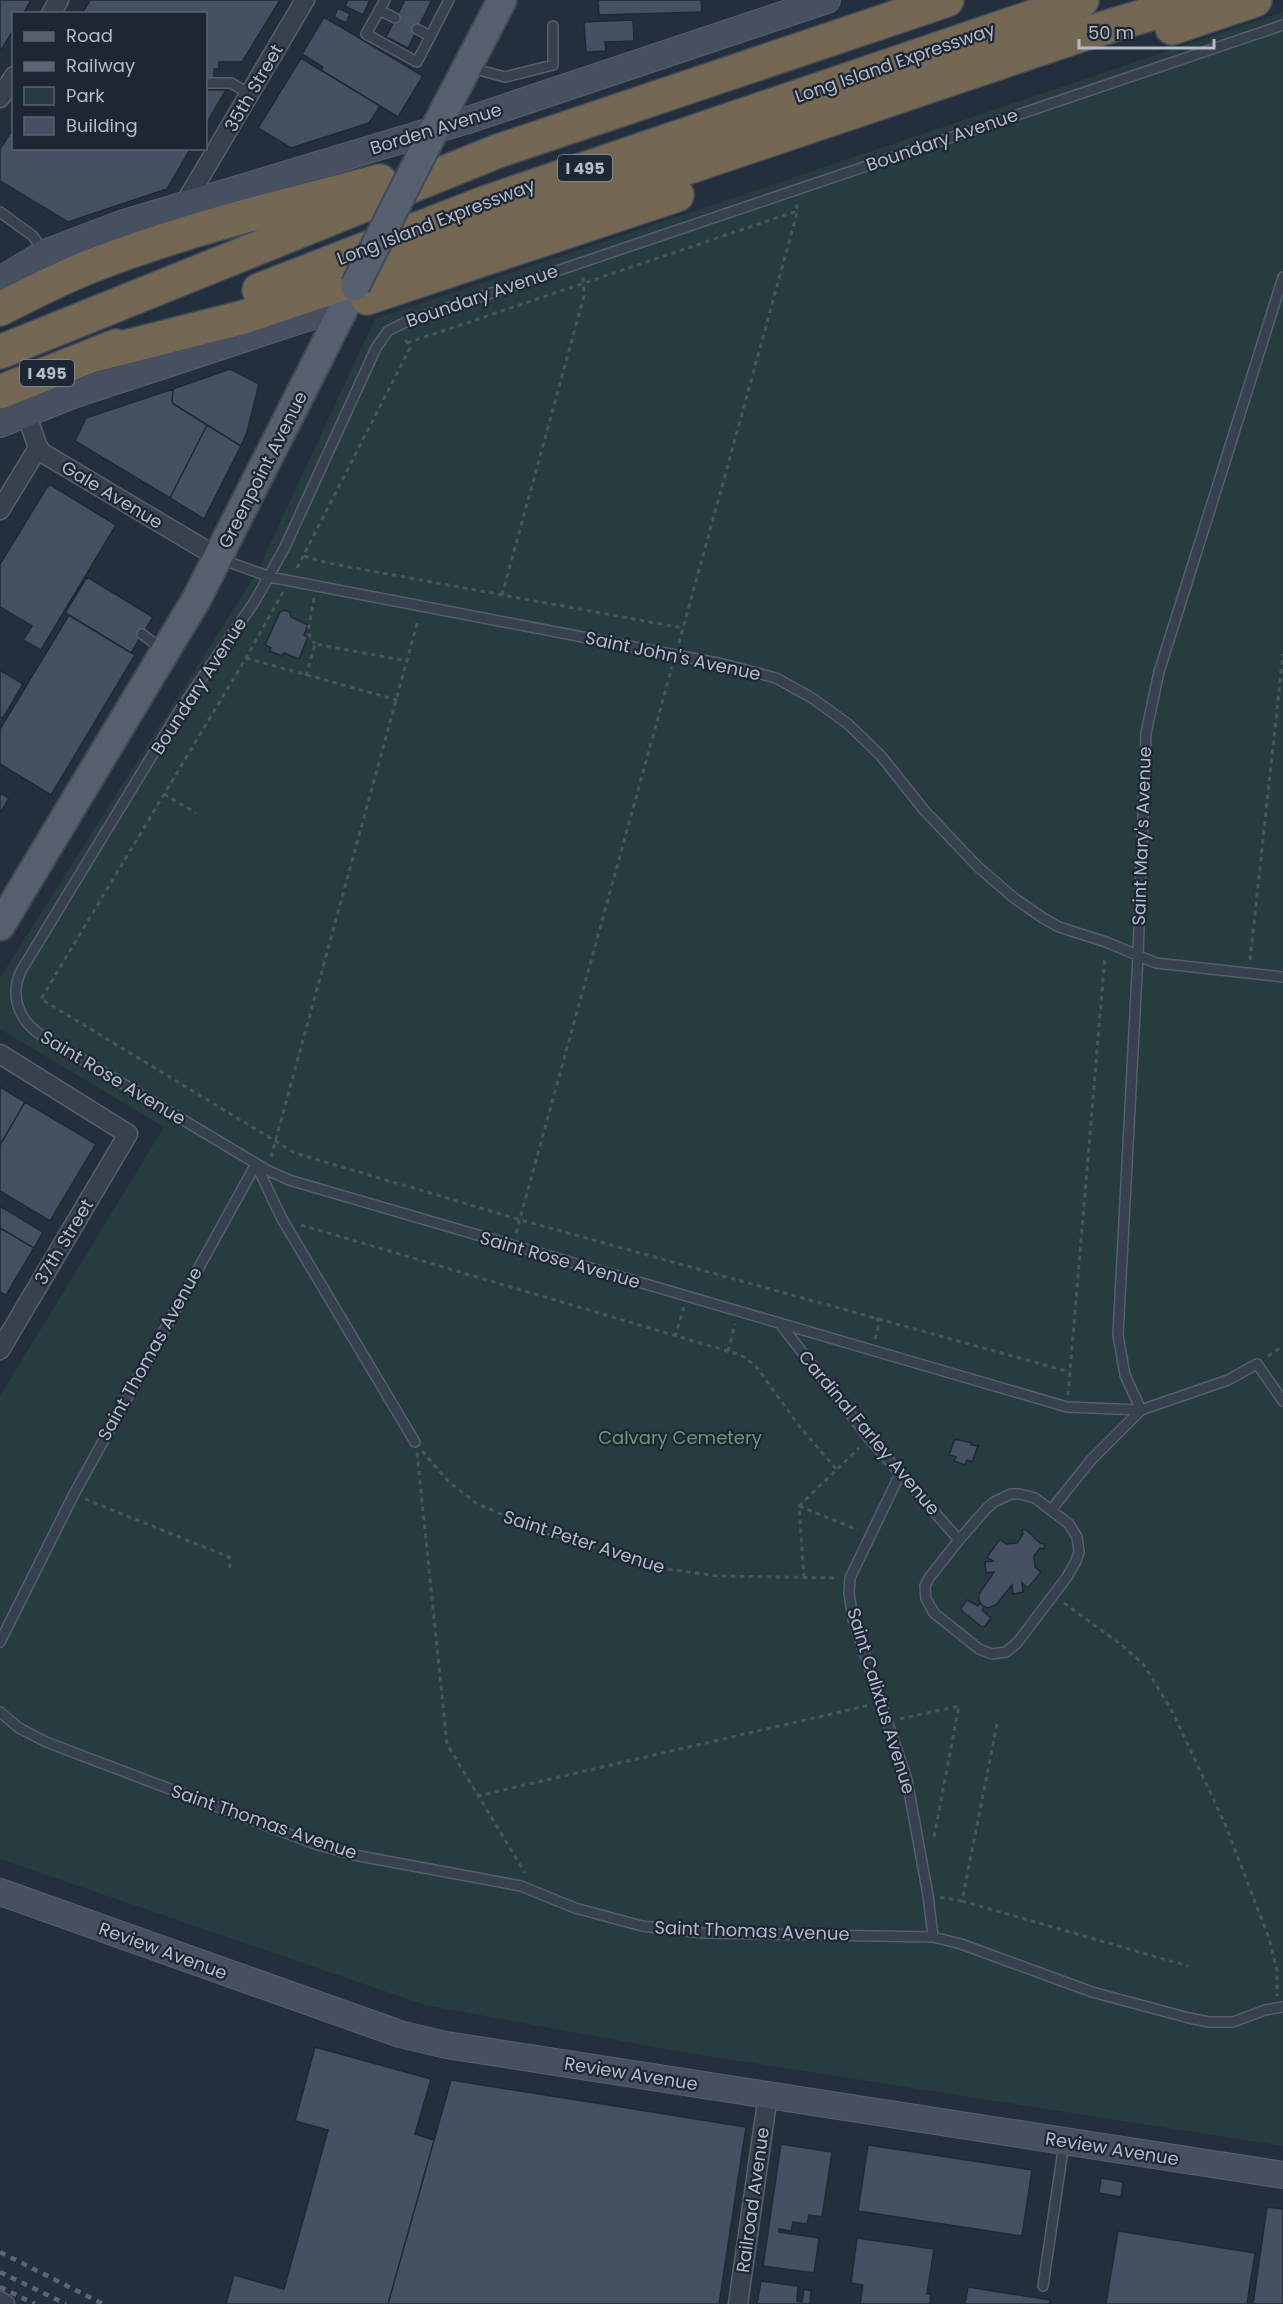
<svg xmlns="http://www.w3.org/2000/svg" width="1283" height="2304" font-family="Poppins,sans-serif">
<rect width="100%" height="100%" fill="#242f3e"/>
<path fill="#263c3f" d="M1283,12V2146L682,2052L425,2005L0,1859V1396L164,1127L0,1029V978L257,572L375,319Z"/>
<path fill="#455162" stroke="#1f2835" stroke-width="1.5" d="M0,0H31L23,14H14V29L0,52Z
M90,0H280L242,62H219V69H214V80H206V14H82Z
M348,0H370L363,15L345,6Z
M405,0H432L408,48L386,37Z
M598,0H701L702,12L599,15Z
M338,8L350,14L346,23L334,17Z
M324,17L423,76L398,117L321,70L323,67L302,54Z
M633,20L634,41L605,42L606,51L586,52L584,22Z
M301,58L380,106L369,123L291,148L258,128Z
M206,90H226L206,124Z
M14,127V148H191L167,189L68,222L0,181V149Z
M230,369L259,384L247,432L241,446L172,403L173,389Z
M173,389L172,403L207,425L170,498L75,441L86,418Z
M207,425L241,446L204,519L170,498Z
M49,484L116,525L41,650L23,640L32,626L0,607V564Z
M87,577L153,617L131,653L65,613Z
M284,610L290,612L291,617L308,625L304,635L308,637L299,659L284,653L282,656L270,651L271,648L265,645L280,612Z
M69,615L135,655L51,795L0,764V729Z
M0,670L23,684L3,718L0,716Z
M0,793L9,798L0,813Z
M0,1087L25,1102L0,1145Z
M25,1102L96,1144L50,1221L0,1191V1145Z
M0,1206L43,1232L34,1248L0,1228Z
M0,1228L34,1248L6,1295L0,1292Z
M955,1439L972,1443L971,1445L978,1446L972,1462L967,1460L965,1465L954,1461L956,1457L949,1455Z
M1025,1529L1040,1543L1045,1544L1044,1549L1040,1548L1034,1556L1035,1567L1041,1572L1028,1588L1022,1583L1023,1592L1013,1594L1012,1585L996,1605L988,1608L983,1606L979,1601V1594L994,1572L986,1573L985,1562L993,1561L987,1557L1000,1539L1006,1544L1017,1543L1023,1534L1022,1530Z
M967,1600L978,1606L980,1603L984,1607L982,1610L991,1618L985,1626L982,1627L962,1611L961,1608Z
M315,2047L431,2079L415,2134L434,2140L388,2304H226L234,2275L284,2289L328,2130L295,2121Z
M451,2080L746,2127L719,2304H388Z
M781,2144L832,2152L822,2217L809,2215L807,2224L793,2222L791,2231L779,2229V2232L819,2238L814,2273L763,2266Z
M868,2145L1032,2170L1022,2236L858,2211Z
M1101,2178L1123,2182L1121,2197L1099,2193Z
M1267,2207L1283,2209V2304H1253Z
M1118,2231L1255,2253L1247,2304H1106Z
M857,2238L934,2249L927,2294H931L930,2304H860L863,2285L851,2283Z
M761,2281L798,2286L797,2301L802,2302L804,2289L811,2291L810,2304H757Z
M968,2287L1050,2300L1049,2304H965Z"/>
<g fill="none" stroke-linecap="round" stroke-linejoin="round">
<defs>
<path id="lane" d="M385,0L366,34L417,62L449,0
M379,10L395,18
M417,29L430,36
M471,68L505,77L553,65V26
M206,83H231L250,94
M0,212L33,236L43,251
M221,559L270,577L723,664L776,678L812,698L848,724L881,756L924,810L977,866L1014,898L1043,918L1059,927L1106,942L1156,963L1283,977
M142,634L162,649
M256,1164L282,1219L415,1442
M781,1325L869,1438L959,1540
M1141,1410L1067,1407L289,1180L267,1170L38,1033C18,1018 10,995 21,971L178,713L255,601L285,547L376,348L388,331L406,322L1283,25
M1141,1410L1125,1375L1118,1335L1138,956L1146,733L1159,672L1283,277
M900,1474L850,1578L849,1593L853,1619L907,1780L928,1895L933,1937
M1011,1494H1020L1035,1498L1069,1524L1077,1537L1079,1552L1076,1561L1067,1577L1017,1643L1006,1652L992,1654L979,1649L934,1613L926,1599L925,1586L929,1578L959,1540L986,1509L994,1502Z
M1051,1510L1091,1460L1141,1410L1228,1380L1257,1364L1283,1401
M0,1642L74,1494L256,1164
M0,1712L19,1728L46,1742L315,1844L354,1855L521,1886L575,1908L642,1926L703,1933L933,1937L961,1944L1092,1992L1189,2018L1209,2022H1233L1265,2010L1283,2007
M1043,2286L1064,2143"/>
<path id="street" d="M51,14L59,0
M0,98L14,76
M183,206L305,0
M26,413L36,442L41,452L219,558
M0,510L38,448
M0,1054L128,1134L0,1350
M0,2301L5,2304
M738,2304L768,2095"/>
<path id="secondary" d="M0,280L45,253L121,224L471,119L827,0
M0,424L73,395L346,305
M0,1892L400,2034L446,2045L1283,2175"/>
<path id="primary" d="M425,148L502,0
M0,926L196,600L355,286"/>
<path id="highway" d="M1172,28L1255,0
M259,290L487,202L1082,0
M367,298L677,195
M0,309C30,294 60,278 91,266C183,230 283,206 380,181
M0,352L498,151L947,0
M94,355L244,317L1084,34L1196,0
M0,392L116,346"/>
</defs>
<use href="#lane" stroke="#565f6c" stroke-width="12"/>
<use href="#street" stroke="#565f6c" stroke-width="21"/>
<use href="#secondary" stroke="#565f6c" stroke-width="28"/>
<use href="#primary" stroke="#414a57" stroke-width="32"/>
<use href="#highway" stroke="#434c59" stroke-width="36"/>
<path stroke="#44595c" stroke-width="3" stroke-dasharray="4.5 4.5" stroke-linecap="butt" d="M407,343L797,211
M304,556L328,563L683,628
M297,568L410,348L404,337
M283,592L246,658L41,999L295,1153L521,1220L1070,1372
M502,595L584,296L583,277
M314,598L308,633L315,644
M679,643L796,217L797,204
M246,658L397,700
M306,676L315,644L407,661
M164,794L196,813
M1250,960L1283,654
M271,1157L418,620
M301,1225L741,1355L755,1365L800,1427L837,1470
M516,1233L672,667
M675,1337L684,1307
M875,1339L879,1324L877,1318
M728,1351L735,1324
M1268,1356L1283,1346
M1068,1395L1105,956
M422,1451L449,1482L476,1503L541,1532L668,1569L718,1576L838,1578
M417,1453L447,1744L525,1873
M85,1499L229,1557L230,1568
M799,1506L858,1530
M804,1578L799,1506L859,1448
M1064,1603L1123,1646L1144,1665L1173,1713L1225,1824L1269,1938L1277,1970V1996
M900,1719L959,1706L934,1837L930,1836
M997,1724L962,1901L1188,1966
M477,1796L870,1705
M940,1897L962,1901"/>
<use href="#lane" stroke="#38414e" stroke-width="9"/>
<use href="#street" stroke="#38414e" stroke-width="18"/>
<use href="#secondary" stroke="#465061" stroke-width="26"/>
<use href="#primary" stroke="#56606e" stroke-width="28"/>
<use href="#highway" stroke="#746855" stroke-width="33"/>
<path stroke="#5a6575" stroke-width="4.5" stroke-dasharray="6 6" stroke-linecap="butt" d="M0,2252L103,2304
M0,2272L66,2304
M0,2287L35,2304"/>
<defs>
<path id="primary-bridge" d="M355,286L425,148"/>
</defs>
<use href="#primary-bridge" stroke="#414a57" stroke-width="32" stroke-linecap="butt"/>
<use href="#primary-bridge" stroke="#56606e" stroke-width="28"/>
</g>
<g text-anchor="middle" stroke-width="4.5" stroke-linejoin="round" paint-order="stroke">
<g fill="#1d2633" stroke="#878f9c" stroke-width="1.5">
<rect x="558" y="155" width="54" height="26" rx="4.5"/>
<rect x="20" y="360" width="54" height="26" rx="4.5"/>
</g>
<g font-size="16" font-weight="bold" fill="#b4bcc9">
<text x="585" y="174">I 495</text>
<text x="47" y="379">I 495</text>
</g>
<g font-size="18" fill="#b4bcc9" stroke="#1d2633">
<text transform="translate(895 63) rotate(-19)" y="6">Long Island Expressway</text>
<text transform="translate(254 88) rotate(-60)" y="6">35th Street</text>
<text transform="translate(436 129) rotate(-17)" y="6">Borden Avenue</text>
<text transform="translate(942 140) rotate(-19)" y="6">Boundary Avenue</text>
<text transform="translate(436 222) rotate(-21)" y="6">Long Island Expressway</text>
<text transform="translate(482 296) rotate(-19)" y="6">Boundary Avenue</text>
<text transform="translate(263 470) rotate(-63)" y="6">Greenpoint Avenue</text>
<text transform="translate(112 495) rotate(31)" y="6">Gale Avenue</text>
<text transform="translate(673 656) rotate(12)" y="6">Saint John's Avenue</text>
<text transform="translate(199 686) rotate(-57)" y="6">Boundary Avenue</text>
<text transform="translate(1142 836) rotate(-88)" y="6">Saint Mary's Avenue</text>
<text transform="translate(113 1078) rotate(31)" y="6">Saint Rose Avenue</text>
<text transform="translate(64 1242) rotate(-59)" y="6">37th Street</text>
<text transform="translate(560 1260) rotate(16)" y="6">Saint Rose Avenue</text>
<text transform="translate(150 1354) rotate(-61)" y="6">Saint Thomas Avenue</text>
<text transform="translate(869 1433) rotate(50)" y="6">Cardinal Farley Avenue</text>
<text transform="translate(584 1542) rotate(18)" y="6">Saint Peter Avenue</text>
<text transform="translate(881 1701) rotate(73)" y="6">Saint Calixtus Avenue</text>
<text transform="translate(264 1822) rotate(19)" y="6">Saint Thomas Avenue</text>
<text transform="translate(752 1931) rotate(2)" y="6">Saint Thomas Avenue</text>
<text transform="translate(163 1951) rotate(20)" y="6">Review Avenue</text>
<text transform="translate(631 2074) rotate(9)" y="6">Review Avenue</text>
<text transform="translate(1112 2149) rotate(9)" y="6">Review Avenue</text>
<text transform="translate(753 2200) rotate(-82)" y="6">Railroad Avenue</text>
</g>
<g font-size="18" fill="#6b9a76" stroke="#1d2633">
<text x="680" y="1444">Calvary Cemetery</text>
</g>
</g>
<rect x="12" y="12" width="195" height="138" fill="#1d2633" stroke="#59626f" stroke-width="1.5"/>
<rect x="24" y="32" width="30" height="9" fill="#56606e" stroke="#59626f" stroke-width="1.5"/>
<text x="66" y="42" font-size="18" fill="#b4bcc9">Road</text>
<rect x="24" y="62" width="30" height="9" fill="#5a6575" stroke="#59626f" stroke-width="1.5"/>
<text x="66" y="72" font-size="18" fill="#b4bcc9">Railway</text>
<rect x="24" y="87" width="30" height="18" fill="#263c3f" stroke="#59626f" stroke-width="1.5"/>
<text x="66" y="102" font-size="18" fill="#b4bcc9">Park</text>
<rect x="24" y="117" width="30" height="18" fill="#455162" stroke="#59626f" stroke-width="1.5"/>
<text x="66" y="132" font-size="18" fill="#b4bcc9">Building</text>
<path d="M1079 39v9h135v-9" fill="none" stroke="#b4bcc9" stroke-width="3"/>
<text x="1088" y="39" font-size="18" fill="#b4bcc9" stroke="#1d2633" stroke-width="4.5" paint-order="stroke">50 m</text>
</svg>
